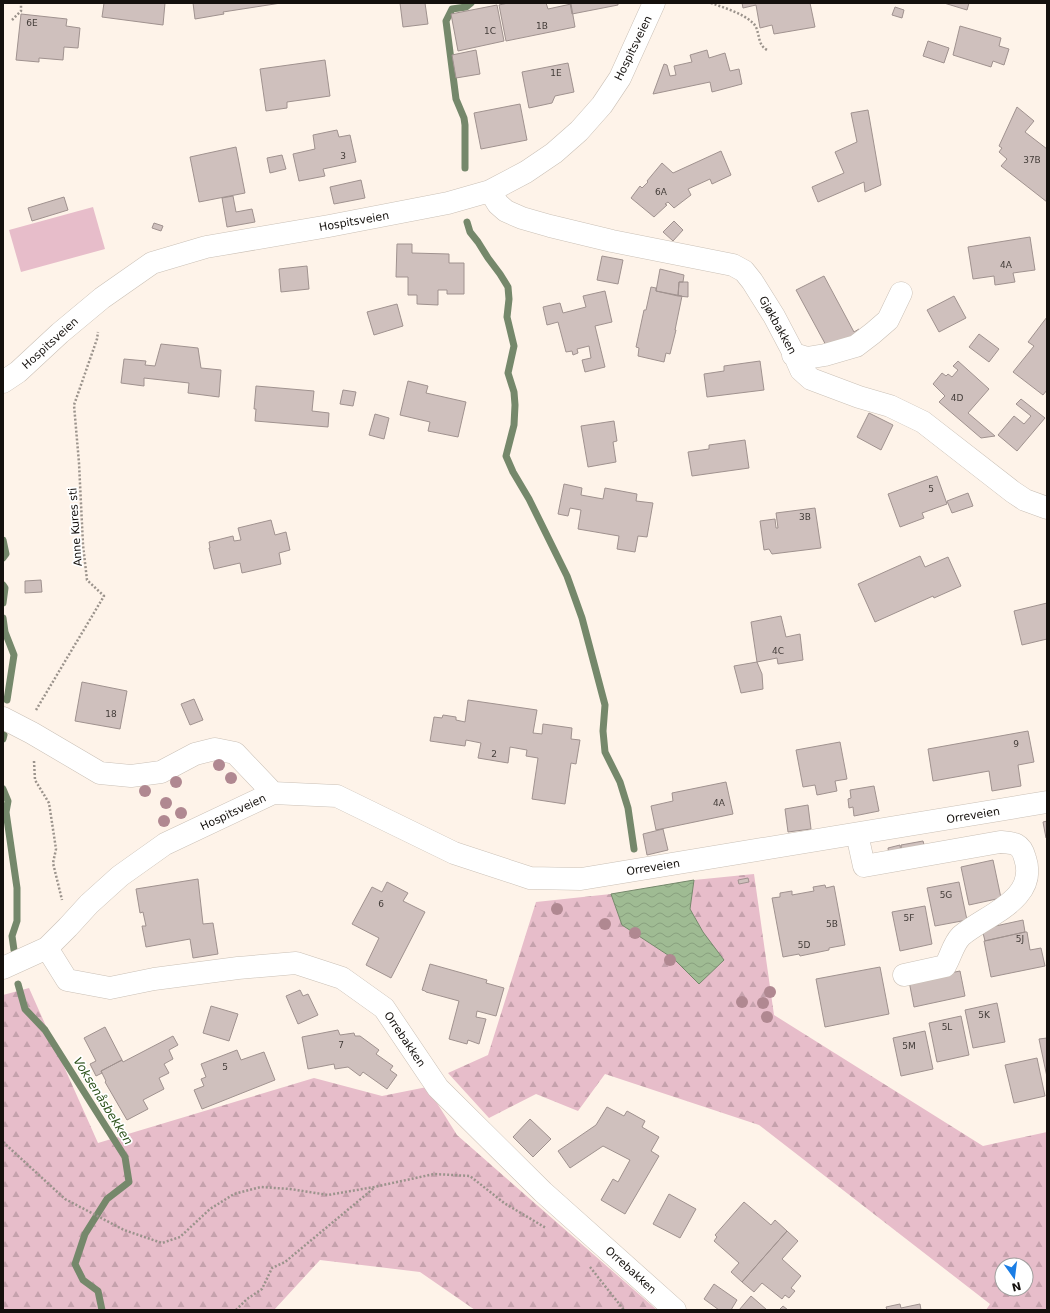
<svg xmlns="http://www.w3.org/2000/svg" width="1050" height="1313" font-family="'DejaVu Sans',sans-serif">
<defs>
<pattern id="forest-firs" width="22" height="20" patternUnits="userSpaceOnUse"><rect width="22" height="20" fill="#e7bdca"/><path d="M5 1l3.5 6h-7zM16 11l3.5 6h-7z" fill="#c5a1ac"/></pattern>
<pattern id="water-waves" width="16" height="10" patternUnits="userSpaceOnUse"><rect width="16" height="10" fill="#9fbb93"/><path d="M0 5q4-4 8 0t8 0" fill="none" stroke="#88a07e"/></pattern>
</defs>
<rect width="100%" height="100%" fill="#fef3e9"/>
<path fill="url(#forest-firs)" fill-rule="evenodd" d="M754,874L774,1015L983,1146L1047,1132V1310H986L990,1304L759,1125L605,1074L578,1111L536,1094L489,1118L448,1073L488,1055L536,902L611,894L622,925L674,959L699,983L703,932L690,909L694,880ZM1002,1265H1026V1289H1002Z
M29,988L98,1143L314,1078L382,1096L427,1087L457,1135L657,1310H475L420,1272L320,1260L274,1310H3V995Z"/>
<path fill="#e7bdca" d="M93,207L105,249L21,272L9,230Z"/>
<path fill="url(#water-waves)" stroke="#75886b" d="M694,880L690,909L703,932L724,960L699,984L674,959L622,925L611,894Z"/>
<g fill="none" stroke-linecap="round" stroke-linejoin="round">
<path stroke="#75886b" stroke-width="7" d="M465,168V125L464,118L456,99L446,21L452,9L466,7L471,3
M467,222L470,232L478,242L488,258L500,274L508,287L509,299L507,317L514,346L508,373L514,392L515,405L514,425L506,456L513,472L529,499L567,576L582,618L605,705L603,731L605,752L620,782L628,808L634,849
M3,540L6,554L3,558
M3,585L5,588L3,603
M3,618L5,632L14,655L7,700
M3,739L4,735
M3,789L8,801L6,812L17,888V921L12,936L14,950
M18,984L25,1009L45,1030L125,1157L129,1182L107,1199L85,1234L75,1264L83,1280L98,1291L102,1310"/>
</g>
<path fill="#cfc0bd" stroke="#a0928f" d="M104,3H165L163,25L102,17Z
M193,3H281L223,12L224,14L195,19Z
M400,3H425L428,24L403,27Z
M508,3H546L548,9L571,4L575,27L506,41L499,5Z
M570,3H618V5L572,14Z
M742,3H810L815,27L774,34L772,25L760,28L756,5L743,8Z
M944,3H969L967,10Z
M497,5L504,41L458,51L451,14Z
M895,7L904,10L902,18L892,15Z
M21,14L67,19L66,26L80,28L78,48L64,47L63,60L39,58V62L16,60Z
M960,26L1001,38L999,46L1009,49L1004,65L993,61L991,67L953,55Z
M928,41L949,48L944,63L923,56Z
M476,50L480,74L456,78L452,55Z
M707,50L709,58L725,53L730,71L739,69L742,84L712,92L710,82L653,94L664,64L667,65L670,76L676,75L674,66L692,62L690,55Z
M325,60L330,96L287,102V108L266,111L260,69Z
M568,63L574,92L555,96L552,103L529,108L522,72Z
M520,104L527,140L481,149L474,113Z
M1017,107L1034,121L1025,132L1047,149V202L1001,166L1007,159L999,152L1002,148L999,146Z
M868,110L881,185L865,192L864,182L818,202L812,187L844,173L835,152L857,142L851,113Z
M337,130L339,137L350,135L356,162L323,169L325,176L299,181L293,154L315,149L313,135Z
M236,147L245,193L199,202L190,157Z
M721,151L731,175L712,184L710,179L688,189L691,195L674,208L668,202L665,204L667,205L654,217L631,198L640,186L642,188L648,182L647,181L662,163L673,173Z
M282,155L286,169L270,173L267,158Z
M361,180L365,198L334,204L330,187Z
M233,196L236,212L252,209L255,222L227,227L222,198Z
M64,197L68,210L32,221L28,208Z
M674,221L683,230L673,241L663,232Z
M154,223L163,226L161,231L152,228Z
M1030,237L1035,270L1013,273L1015,282L995,285L994,276L973,279L968,247Z
M397,244H412V253L449,254V263H464V294H447V290H438V305L417,304V295H408V277H396Z
M602,256L623,260L618,284L597,280Z
M307,266L309,289L281,292L279,269Z
M660,269L684,275L683,282H679L678,296L656,291Z
M824,276L854,332L859,329L870,349H828L796,290Z
M679,282H688V297L678,296Z
M651,287L656,288V291L682,296L675,330H676L670,354L666,353L664,362L638,356L639,348L636,347L644,310H646Z
M605,291L612,322L595,326L605,367L585,372L582,360L591,358L589,346L577,349L578,353L573,355L572,351L566,352L558,322L547,325L543,307L560,303L563,313L586,307L583,296Z
M954,296L966,318L939,332L927,310Z
M397,304L403,326L374,335L367,312Z
M1047,317V390L1043,395L1013,372L1034,346L1028,342Z
M979,334L999,349L989,362L969,347Z
M161,344L198,348L201,368L221,370L219,397L188,393L189,383L144,378V386L121,383L124,359L146,361L145,365L155,366Z
M760,361L764,390L707,397L704,374L724,371V366Z
M958,361L989,389L968,413L995,436L981,438L939,402L945,396L933,384L942,373L946,376L948,374L952,377L958,370L953,366Z
M408,381L428,386L426,393L466,402L458,437L428,431L430,422L400,415Z
M256,386L314,391L312,411L329,413L328,427L255,421L256,409H254Z
M343,390L356,392L353,406L340,404Z
M1021,399L1045,418L1017,451L998,435L1014,416L1024,424L1031,416L1016,404Z
M869,413L893,425L881,450L857,437Z
M375,414L389,418L384,439L369,435Z
M614,421L617,441L613,442L616,462L588,467L581,426Z
M745,440L749,468L692,476L688,452L709,449V445Z
M937,476L947,504L922,513L924,518L900,527L888,494Z
M564,484L582,488L581,495L603,499L605,488L637,494L636,501L653,503L647,537L638,536L635,552L617,549L619,536L578,529L581,510L570,508L568,516L558,514Z
M968,493L973,506L952,513L947,501Z
M815,508L821,548L772,554L769,549L764,550L760,521L775,519L776,528H778L776,513Z
M271,520L275,535L286,532L290,550L279,553L281,564L242,573L240,563L214,569L209,548H210L209,542L233,536L234,541L241,540L238,528Z
M920,556L925,567L948,557L961,586L934,598L933,596L875,622L858,584Z
M41,580L42,592L25,593V581Z
M1047,603V639L1022,645L1014,611Z
M781,616L786,637L800,634L803,660L778,664L777,658L757,662L751,622Z
M757,662L762,674L763,689L741,693L734,666Z
M82,682L127,691L120,729L75,721Z
M194,699L203,720L190,725L181,704Z
M468,700L537,710L533,733L542,734L543,724L572,728L571,739L580,740L576,764L571,763L565,804L532,799L538,758L526,756L527,750L510,747L508,763L478,758L481,743L466,740L465,746L430,741L434,717L442,718L443,715L456,717V720L465,722Z
M1028,731L1034,762L1018,765L1021,786L992,791L989,771L933,781L928,749Z
M840,742L847,779L835,781L837,791L817,795L815,785L803,787L796,750Z
M726,782L733,814L656,830L651,806L673,801L672,793Z
M874,786L879,811L854,816L853,807L849,808L848,799L851,798L850,790Z
M808,805L811,829L788,832L785,809Z
M1047,821V838H1046L1043,822Z
M663,829L668,850L647,855L643,834Z
M923,841L925,848L902,853L901,845Z
M900,845L901,853L889,855L888,848Z
M993,860L1001,898L969,905L961,867Z
M748,878L749,882L739,884L738,880Z
M198,879L203,924L213,923L218,954L193,958L190,939L146,947L142,926H146L143,912L140,913L136,889Z
M387,882L408,893L403,901L425,912L391,978L366,965L379,938L352,924L372,887L382,892Z
M959,882L967,920L935,926L927,888Z
M825,885L826,888L834,886L845,945L829,948V950L800,956L799,954L783,957L772,898L780,897V893L792,891V895L814,891L813,887Z
M925,906L932,944L900,951L892,912Z
M1023,920L1025,932L985,941L982,929Z
M1025,932H1027L1030,950L1041,948L1045,966L991,977L984,941Z
M430,964L487,980L486,983L504,988L496,1016L477,1011L476,1017L486,1019L479,1044L468,1040L467,1044L449,1039L459,1001L426,992L425,991L422,990Z
M880,967L889,1014L825,1027L816,979Z
M960,971L965,996L914,1007L909,981Z
M300,990L303,996L308,994L318,1015L298,1024L286,996Z
M997,1003L1005,1042L973,1048L965,1010Z
M211,1006L238,1014L229,1041L203,1033Z
M961,1016L969,1055L937,1062L929,1023Z
M105,1027L122,1060L101,1071L102,1073L96,1076L90,1064L96,1061L84,1038Z
M338,1030L340,1035L354,1033L355,1036H360L379,1050L376,1054L393,1066L390,1070L397,1075L387,1089L363,1072L360,1076L348,1067L335,1069L334,1064L308,1069L302,1037Z
M925,1031L933,1069L901,1076L893,1038Z
M173,1036L178,1045L169,1050L173,1059L164,1064L169,1073L159,1078L164,1089L143,1100L148,1109L127,1120L105,1082L106,1081L101,1071L122,1060L123,1062Z
M1047,1038V1077L1039,1039Z
M237,1050L241,1060L264,1052L275,1080L202,1109L194,1090L204,1086L201,1079L206,1077L201,1064Z
M1037,1058L1045,1096L1014,1103L1005,1065Z
M607,1107L624,1116L627,1111L645,1121L642,1127L659,1137L651,1151L659,1156L625,1214L601,1200L613,1179L618,1182L630,1160L603,1146L570,1168L558,1151L596,1125Z
M530,1119L551,1139L533,1157L513,1137Z
M669,1194L696,1209L680,1238L653,1224Z
M744,1202L771,1225L775,1220L787,1231L742,1282L731,1272L739,1263L714,1241L717,1237L715,1235Z
M787,1231L798,1241L782,1259L801,1276L791,1288L795,1291L789,1298L785,1295L782,1299L762,1283L754,1292L742,1282Z
M714,1284L737,1300L731,1310H719L704,1299Z
M751,1296L767,1310H739Z
M900,1304L901,1308L920,1304L921,1310H887L886,1307Z
M783,1306L788,1310H779Z"/>
<g fill="none" stroke-linecap="round" stroke-linejoin="round">
<defs>
<path id="minor" d="M490,191L498,204L506,211L522,218L550,226L612,241L733,265L744,271L752,281L774,316L794,354L801,370L811,379L859,397L890,406L923,422L1013,492L1025,500L1047,508
M793,355L794,354L807,358L825,355L856,346L873,333L888,320L901,293
M3,382L18,372L60,333L102,298L152,263L206,247L329,226L448,203L490,191L526,172L554,153L579,131L602,105L620,78L654,3
M3,718L32,733L100,773L131,776L161,772L195,754L215,749L235,753L273,793
M857,834L864,866L1000,842C1014,843 1021,843 1025,858C1039,900 985,915 961,936C953,944 951,956 945,966L904,975
M47,948L67,980L110,988L154,979L238,968L296,963L342,978L384,1008L438,1088L543,1192L675,1310
M3,968L47,948L68,927L89,904L120,876L165,844L273,793L337,796L454,853L530,878L581,879L1047,802"/>
</defs>
<use href="#minor" stroke="#cac0b6" stroke-width="23"/>
<path stroke="#9b938c" stroke-width="2.5" stroke-dasharray="2 2" stroke-linecap="butt" d="M711,3C725,8 742,13 753,23C761,31 756,44 767,50
M12,20L21,11V3
M36,710L104,596L87,580L83,545L79,463L74,405L97,339L98,332
M34,761L35,780L49,803L56,849L53,863L62,900
M3,1142L65,1199L124,1230L162,1243L180,1237L210,1209L234,1194L261,1187L290,1189L328,1195L374,1187L434,1174L470,1176L504,1203L546,1228
M590,1267L624,1310
M236,1310L247,1299L262,1289L272,1268L285,1262L374,1188"/>
<use href="#minor" stroke="#fff" stroke-width="22"/>
</g>
<g fill="#b08891">
<circle cx="219" cy="765" r="6"/>
<circle cx="231" cy="778" r="6"/>
<circle cx="176" cy="782" r="6"/>
<circle cx="145" cy="791" r="6"/>
<circle cx="166" cy="803" r="6"/>
<circle cx="181" cy="813" r="6"/>
<circle cx="164" cy="821" r="6"/>
<circle cx="557" cy="909" r="6"/>
<circle cx="605" cy="924" r="6"/>
<circle cx="635" cy="933" r="6"/>
<circle cx="670" cy="960" r="6"/>
<circle cx="770" cy="992" r="6"/>
<circle cx="742" cy="1002" r="6"/>
<circle cx="763" cy="1003" r="6"/>
<circle cx="767" cy="1017" r="6"/>
</g>
<g text-anchor="middle" stroke-width="3.5" stroke-linejoin="round" paint-order="stroke">
<g font-size="9" fill="#433c39">
<text x="32" y="26">6E</text>
<text x="542" y="29">1B</text>
<text x="490" y="34">1C</text>
<text x="556" y="76">1E</text>
<text x="343" y="159">3</text>
<text x="1032" y="163">37B</text>
<text x="661" y="195">6A</text>
<text x="1006" y="268">4A</text>
<text x="957" y="401">4D</text>
<text x="931" y="492">5</text>
<text x="805" y="520">3B</text>
<text x="778" y="654">4C</text>
<text x="111" y="717">18</text>
<text x="1016" y="747">9</text>
<text x="494" y="757">2</text>
<text x="719" y="806">4A</text>
<text x="946" y="898">5G</text>
<text x="381" y="907">6</text>
<text x="909" y="921">5F</text>
<text x="832" y="927">5B</text>
<text x="1020" y="942">5J</text>
<text x="804" y="948">5D</text>
<text x="984" y="1018">5K</text>
<text x="947" y="1030">5L</text>
<text x="341" y="1048">7</text>
<text x="909" y="1049">5M</text>
<text x="225" y="1070">5</text>
</g>
<g font-size="11" fill="#14100d" stroke="#fff">
<text transform="translate(633 48) rotate(-64)" y="4">Hospitsveien</text>
<text transform="translate(354 221) rotate(-10)" y="4">Hospitsveien</text>
<text transform="translate(778 325) rotate(61)" y="4">Gjøkbakken</text>
<text transform="translate(50 343) rotate(-42)" y="4">Hospitsveien</text>
<text transform="translate(75 527) rotate(-94)" y="4">Anne Kures sti</text>
<text transform="translate(233 812) rotate(-25)" y="4">Hospitsveien</text>
<text transform="translate(973 815) rotate(-9)" y="4">Orreveien</text>
<text transform="translate(653 867) rotate(-9)" y="4">Orreveien</text>
<text transform="translate(405 1039) rotate(56)" y="4">Orrebakken</text>
<text transform="translate(631 1270) rotate(42)" y="4">Orrebakken</text>
</g>
<g font-size="12" font-style="italic" fill="#2c511a" stroke="#fff">
<text transform="translate(103 1101) rotate(58)" y="4">Voksenåsbekken</text>
</g>
</g>
<rect width="1050" height="1313" fill="none" stroke="#14100d" stroke-width="8"/>
<g transform="translate(1014 1277) rotate(166)"><circle r="19" fill="#ffffff" stroke="#a19f9e"/>
<path d="M0-3L7 15L0 10L-7 15Z" fill="#1a7de5"/>
<text y="-6" font-size="11" font-weight="bold" text-anchor="middle" fill="#14100d">N</text>
</g>
</svg>
